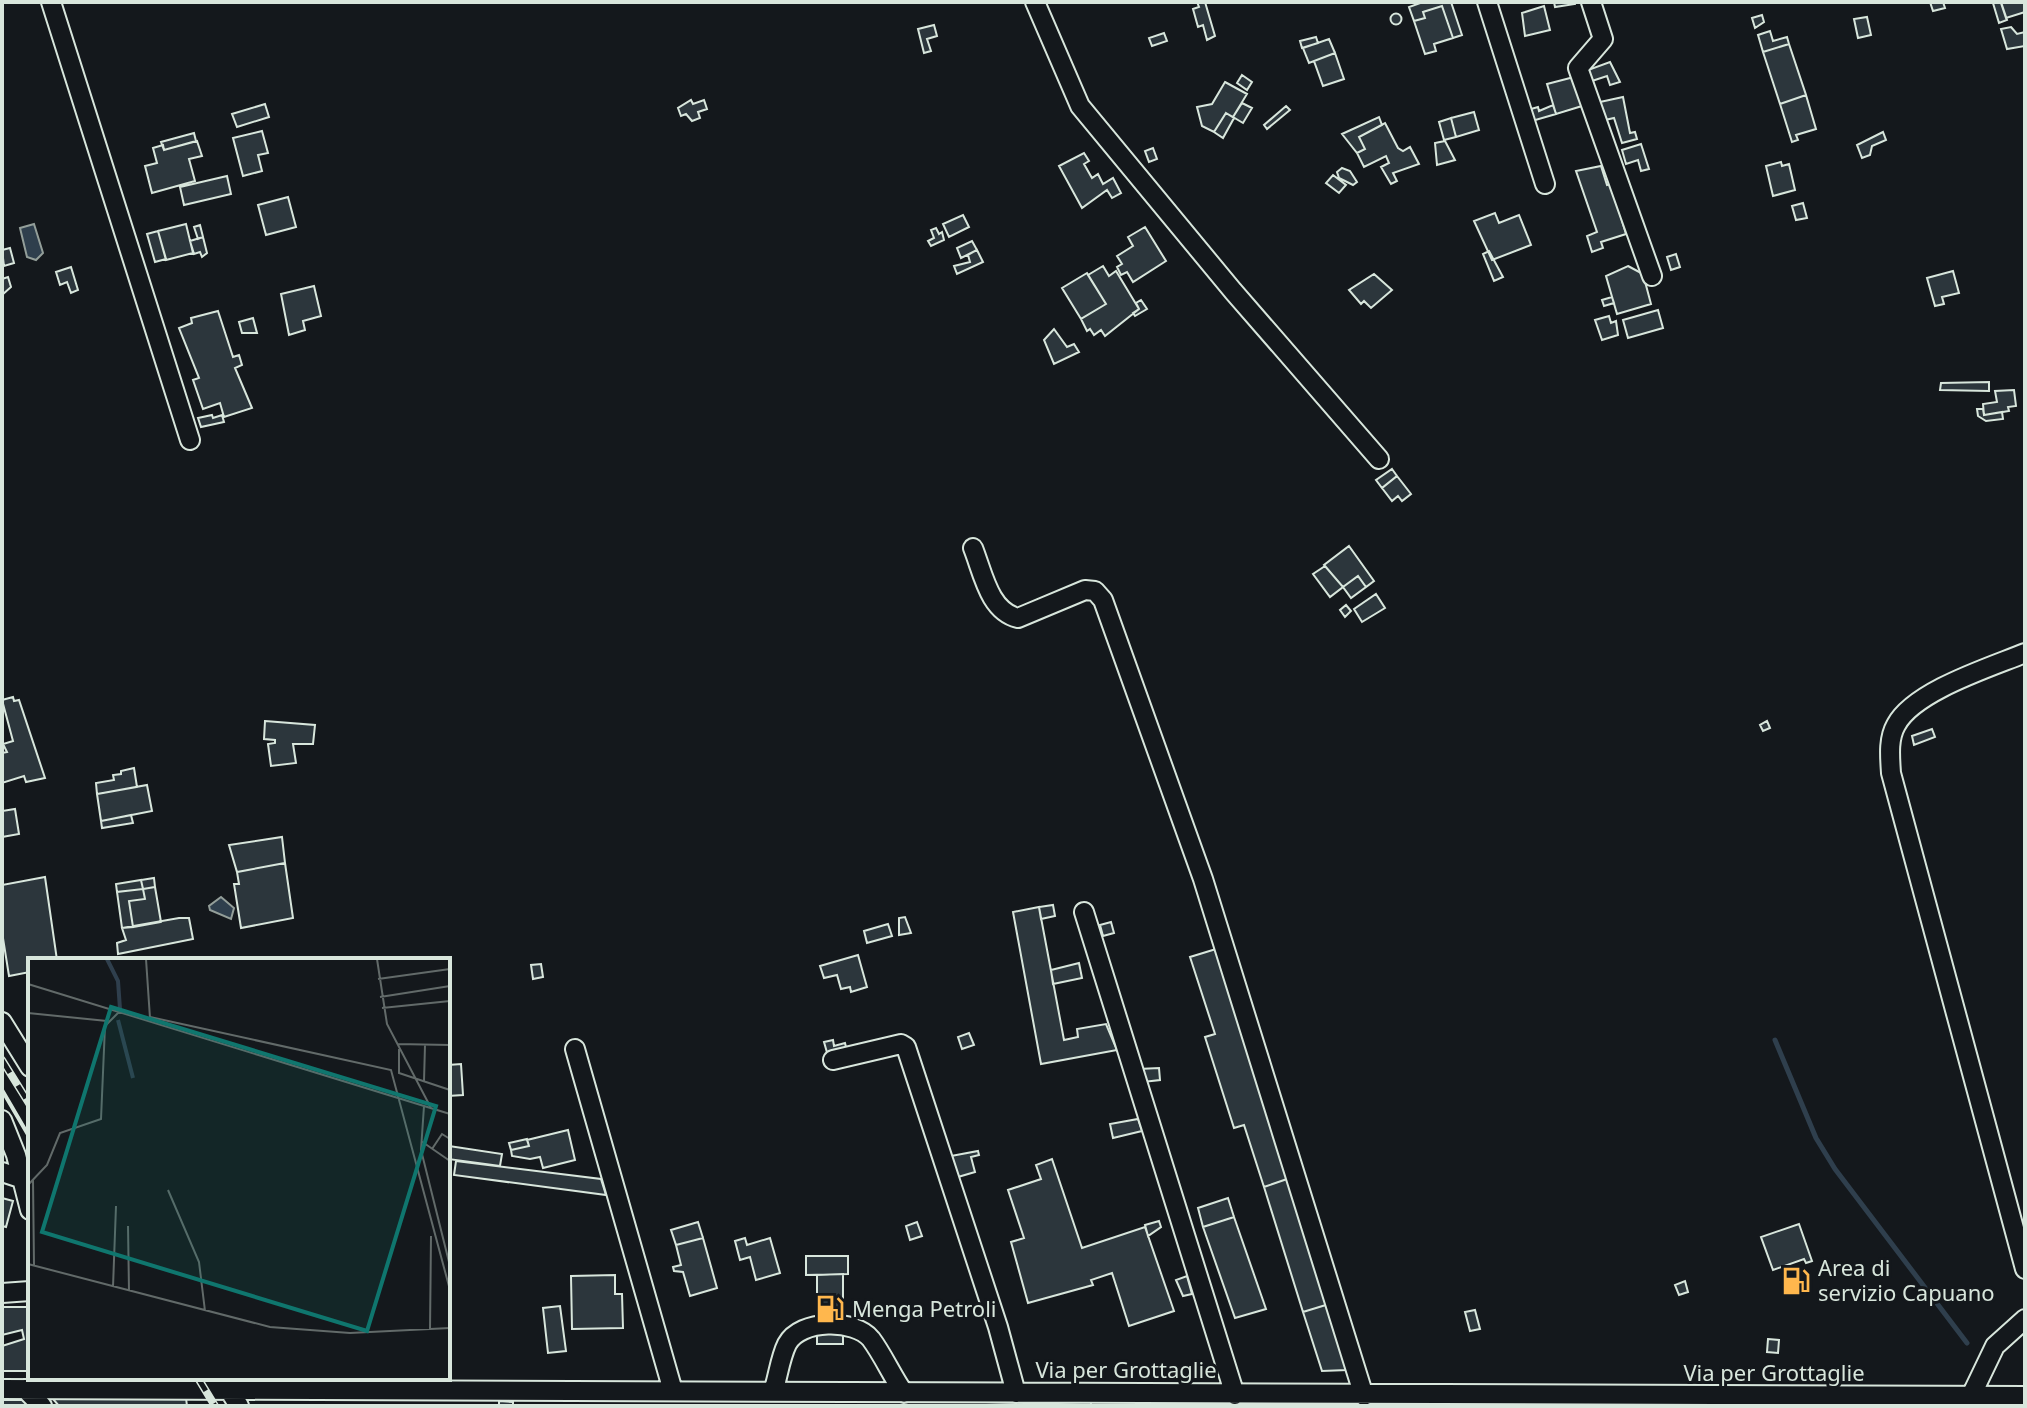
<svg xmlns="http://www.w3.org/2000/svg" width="2027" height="1408" font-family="'Noto Sans',sans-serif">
<rect width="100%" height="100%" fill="#14181c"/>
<path fill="#2f3f4d" stroke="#939e99" stroke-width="2" d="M34,224L43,253L36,260L27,257L20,228Z
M221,897L234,908L231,919L210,910L209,906Z"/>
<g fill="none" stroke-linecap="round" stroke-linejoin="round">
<path stroke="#2f3f4d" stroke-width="5" d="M1775,1040L1816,1138L1835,1169L1967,1343"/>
</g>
<path fill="#2c363c" stroke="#d8e6dc" stroke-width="2" d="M1197,2H1205L1215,36L1207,40L1203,25L1198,27L1193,9L1199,7Z
M1423,2H1451L1462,35L1453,38L1442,6L1423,12L1425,18L1414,21L1409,7Z
M1554,2H1575V4L1555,7Z
M1930,2H1943L1945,8L1933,11Z
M2001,2L2007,20L1999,23L1993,3Z
M2024,2L2025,12L2006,18L2001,3Z
M1442,6L1453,38L1434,44L1436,51L1425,54L1414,21L1425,18L1423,12Z
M1544,6L1550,30L1525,36L1522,13Z
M1390.5 19a5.5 5.5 0 1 1 11 0a5.5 5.5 0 1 1-11 0Z
M1762,15L1764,22L1755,28L1752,18Z
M1867,17L1871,35L1858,38L1854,19Z
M934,25L937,36L927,39L931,51L924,53L918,29Z
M2011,27L2017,34L2025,32V46L2007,49L2001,29Z
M1770,31L1773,41L1787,37L1789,44L1763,52L1758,35Z
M1164,33L1167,41L1152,46L1149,38Z
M1316,37L1318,43L1302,48L1300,41Z
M1329,39L1335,53L1309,63L1303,48Z
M1789,44L1806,95L1780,104L1763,52Z
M1335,53L1344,79L1323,86L1314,61Z
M1610,62L1620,82L1610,85L1607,76L1592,81L1588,70Z
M1242,75L1252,82L1247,90L1237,83Z
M1574,77L1582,106L1556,114L1547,84Z
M1225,82L1247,94L1233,117L1226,113L1214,132L1202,126L1197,107L1212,104Z
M1806,95L1816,129L1796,135L1798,140L1792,142L1780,104Z
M1623,97L1630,133L1635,132L1637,139L1622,143L1614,118L1605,120L1600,102Z
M691,100L693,104L704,100L707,109L698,112L700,118L692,121L686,114L681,116L678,108Z
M1242,103L1252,108L1243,123L1233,117Z
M265,104L269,117L237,127L232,114Z
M1553,105L1556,114L1532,121L1531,109L1538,107L1539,111Z
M1286,106L1290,110L1267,129L1264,125Z
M1474,112L1479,130L1456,137L1451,118Z
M1226,113L1234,118L1223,138L1214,132Z
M1379,117L1382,125L1359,137L1365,149L1357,153L1342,134Z
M1451,118L1456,137L1444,140L1439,122Z
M1385,123L1398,148L1403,151L1410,147L1419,164L1393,173L1397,181L1391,184L1381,167L1389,163L1386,156L1364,167L1357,153L1365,149L1359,137Z
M262,131L268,153L258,155L262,171L243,176L233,138Z
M1883,132L1886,140L1872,146L1870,155L1862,158L1857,145Z
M194,133L196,141L164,150L161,142Z
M197,141L202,156L189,159L195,181L152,193L145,166L157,163L153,148L163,145L164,150Z
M1445,141L1455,160L1437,165L1435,143Z
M1641,144L1649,169L1641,171L1638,160L1626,164L1622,150Z
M1153,148L1157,159L1149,162L1145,151Z
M1084,153L1089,161L1084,164L1092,178L1098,174L1103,184L1113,178L1121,193L1112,198L1107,190L1082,208L1059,166Z
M1781,162L1782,166L1789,164L1795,190L1773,196L1766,166Z
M1601,166L1607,185L1611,184L1626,234L1601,242L1603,248L1592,252L1587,236L1597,232L1576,171Z
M1342,168L1350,171L1357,182L1353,185L1339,178L1337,172Z
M1333,175L1346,185L1339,193L1326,183Z
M227,176L231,194L184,205L180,187Z
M288,197L296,227L266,235L258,205Z
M1803,203L1807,218L1796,220L1792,206Z
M1495,213L1499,223L1519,215L1531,245L1492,260L1474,221Z
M963,215L969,227L949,237L943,224Z
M186,224L193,253L166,260L158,231Z
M200,225L203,237L198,239L194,227Z
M1145,227L1166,261L1133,282L1127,272L1121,275L1117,267L1122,264L1117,256L1133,246L1128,237Z
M936,228L939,234L942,232L944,240L931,246L928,241L934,238L931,230Z
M158,231L166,259L155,262L147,234Z
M203,237L207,253L202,257L200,252L194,254L190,241Z
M972,241L977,250L961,258L957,248Z
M10,248L14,263L4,266L2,250Z
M977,250L983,262L957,274L954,266L970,262L968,255Z
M1489,251L1503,277L1494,281L1483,254Z
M1676,254L1680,267L1671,270L1667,257Z
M1103,266L1109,276L1116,271L1139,309L1105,336L1101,330L1094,335L1090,329L1087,331L1081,319L1106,304L1088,275Z
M1628,266L1643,274L1651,304L1617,314L1606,276Z
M71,267L78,290L71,293L67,282L60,285L56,272Z
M1953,271L1959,293L1942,297L1944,304L1935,306L1927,278Z
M1087,273L1106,304L1081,319L1062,288Z
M1374,274L1392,290L1371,308L1364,301L1361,304L1349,290Z
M8,277L11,287L2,295V279Z
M314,286L321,316L303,321L305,330L289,335L281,294Z
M1612,297L1614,303L1604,306L1602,300Z
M1141,300L1147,309L1135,316L1133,313L1139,309L1136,303Z
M1658,310L1663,328L1628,338L1623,320Z
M218,311L233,357L239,355L242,365L235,368L252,408L224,417L220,403L203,409L193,380L199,378L179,328L192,323L191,318Z
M1609,316L1611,323L1616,321L1618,335L1602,340L1595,320Z
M253,318L257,333H242L239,322Z
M1054,329L1067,347L1074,344L1079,352L1054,364L1044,340Z
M1989,382V391L1940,390L1941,383Z
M2014,390L2016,406L2008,407L2009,411L1984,415L1983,404L1997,402L1995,391Z
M1977,409H1983L1984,415L2002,412L2003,419L1986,421L1978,416Z
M212,415L213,418L222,415L224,422L201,427L198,418Z
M1392,469L1397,476L1382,488L1376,480Z
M1397,476L1411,494L1402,501L1398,496L1392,501L1382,488Z
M1349,546L1374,581L1366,587L1358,576L1343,587L1324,565Z
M1325,566L1343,587L1330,597L1313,574Z
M1358,576L1366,587L1351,598L1343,587Z
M1376,594L1385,608L1362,622L1354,609Z
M1346,605L1351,611L1345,617L1340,610Z
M13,697L14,701L19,700L45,778L26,782L24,776L2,783V753L7,752L3,744L13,741L2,700Z
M265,721L315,725L313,744H293L296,763L271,766L268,744L275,743V740L264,739Z
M1767,721L1770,728L1763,731L1760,725Z
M1932,729L1935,737L1914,745L1912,736Z
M134,768L137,787L97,794L96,783L114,780L113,775L121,774V771Z
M147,785L152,811L101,821L97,794Z
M15,809L19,834L2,837V811Z
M131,815L133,823L102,828L101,821Z
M282,837L285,863L237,872L229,845Z
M285,863L293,918L241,928L234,884H239L237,872Z
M45,877L57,960H30V972L9,976L2,932V885Z
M154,878L155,887L143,889L141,880Z
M141,880L143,889L117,892L116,884Z
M155,887L161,922L133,927L129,901L145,899L143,889Z
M143,889L145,899L129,901L133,927L122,928L117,892Z
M1053,905L1055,916L1041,919L1039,907Z
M1039,907L1064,1040L1078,1037L1077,1029L1106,1024L1117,1050L1041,1064L1013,912Z
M905,917L911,933L899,935V918Z
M179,918H189L193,939L118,954L117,943L126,940L122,928Z
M1111,922L1114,933L1103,936L1100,925Z
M888,924L892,936L867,943L864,931Z
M1216,949L1290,1178L1264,1187L1244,1125L1234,1128L1205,1037L1215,1034L1190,957Z
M858,955L867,987L851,992L850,987L841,989L837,975L824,978L820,966Z
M1079,963L1082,978L1053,984L1051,970Z
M541,964L543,977L533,979L531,965Z
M969,1033L974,1045L962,1049L958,1037Z
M833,1040L834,1046L845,1043L847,1051L828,1056L824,1042Z
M461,1064L463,1095L448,1096V1065Z
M1159,1068L1160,1080L1143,1082L1139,1069Z
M1138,1119L1142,1131L1113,1138L1110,1124Z
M568,1130L575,1160L543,1168L540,1157L530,1159L512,1156L511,1150L529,1146L527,1140Z
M527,1139L529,1146L511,1150L509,1143Z
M449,1146L502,1154L500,1166L448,1159Z
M978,1151L979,1155L971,1157L975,1172L958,1177L951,1156Z
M1052,1159L1082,1248L1145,1227L1174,1311L1129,1326L1112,1273L1091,1280L1093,1285L1028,1303L1011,1242L1024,1238L1008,1190L1041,1179L1036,1165Z
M456,1161L601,1179L606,1195L454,1175Z
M1290,1178L1329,1304L1303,1312L1264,1187Z
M2,1198L13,1201L6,1227L2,1226Z
M1228,1198L1234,1217L1203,1227L1198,1208Z
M1234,1217L1266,1309L1235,1318L1203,1227Z
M1159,1221L1161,1227L1148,1236L1145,1225Z
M698,1222L703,1238L676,1245L671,1230Z
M917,1222L922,1236L910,1240L906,1226Z
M1799,1224L1812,1261L1806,1263L1804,1259L1773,1270L1761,1237Z
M703,1238L717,1288L690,1296L683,1272L674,1271L673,1267L681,1265L676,1245Z
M745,1238L747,1245L770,1238L780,1273L756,1280L750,1257L740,1260L735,1241Z
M806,1256H848V1274L806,1275Z
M843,1274V1344H817V1275Z
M615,1275V1294H622L623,1328L572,1329L571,1276Z
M1187,1276L1192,1294L1183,1296L1176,1280Z
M1685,1281L1688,1292L1679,1295L1675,1285Z
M1329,1304L1347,1370L1322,1371L1303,1312Z
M560,1306L566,1351L548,1353L543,1308Z
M2,1307H30V1371H2V1346L24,1339L22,1330L2,1335Z
M1475,1310L1480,1329L1470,1331L1465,1312Z
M1768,1339L1779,1340L1778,1353L1767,1352Z
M186,1398L187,1406H59L53,1399Z
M2,1400H25L30,1406H2Z
M499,1401L513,1402V1406H499Z
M1091,1402V1406L986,1405Z"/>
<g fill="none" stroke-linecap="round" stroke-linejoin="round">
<defs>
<path id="minor" d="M51,2L190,440
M1035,2L1080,106L1233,291L1379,459
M1487,2L1545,184
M1591,2L1603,39L1578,68L1652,276
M973,548C983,573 989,611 1018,618L1085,590L1095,591L1103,600L1203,879L1364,1396
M2025,653C1991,667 1914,691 1896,725C1888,739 1890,757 1891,773L2025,1269
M1084,912L1235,1395
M2,1022L30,1067
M575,1049L673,1391
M833,1060L901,1044L906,1047L998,1327L1016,1393
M2,1120L16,1155L30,1210
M2,1172L23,1179
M2,1293L30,1291
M223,1380L239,1406
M2,1389L2025,1396
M25,1389L42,1406
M773,1392C778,1377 780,1358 787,1344C800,1319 855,1319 871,1339C883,1355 892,1376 904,1393
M1971,1396L1995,1346L2025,1319"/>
</defs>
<use href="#minor" stroke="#d8e6dc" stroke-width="22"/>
<use href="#minor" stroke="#14181c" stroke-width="18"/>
<defs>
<path id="rail" d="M2,1060L30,1105
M198,1378L215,1406"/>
</defs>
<use href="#rail" stroke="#d8e6dc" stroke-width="8"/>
<use href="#rail" stroke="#14181c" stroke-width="5" stroke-dasharray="15" stroke-linecap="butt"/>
<path stroke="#d8e6dc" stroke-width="4" d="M2,1090L30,1138"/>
</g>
<defs>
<symbol id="fuel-bare" viewBox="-9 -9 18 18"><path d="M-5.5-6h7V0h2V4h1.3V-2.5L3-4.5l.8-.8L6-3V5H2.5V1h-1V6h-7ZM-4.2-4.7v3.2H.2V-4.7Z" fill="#ffb74d" stroke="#14181c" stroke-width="2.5" paint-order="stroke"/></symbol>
</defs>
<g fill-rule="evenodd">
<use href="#fuel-bare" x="1776" y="1261" width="40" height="40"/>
<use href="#fuel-bare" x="810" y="1289" width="40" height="40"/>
</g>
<g text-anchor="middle" stroke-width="6" stroke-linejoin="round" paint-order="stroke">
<g font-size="22" fill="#d8e6dc" stroke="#14181c" text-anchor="start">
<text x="1818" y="1276">Area di<tspan x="1818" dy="25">servizio Capuano</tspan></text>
<text x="852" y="1317">Menga Petroli</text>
</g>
<g font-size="22" fill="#d8e6dc" stroke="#14181c">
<text x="1126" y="1378">Via per Grottaglie</text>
<text x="1774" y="1381">Via per Grottaglie</text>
</g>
</g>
<g transform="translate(28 958)">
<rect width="422" height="422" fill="#14181c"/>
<path fill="none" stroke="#2f3f4d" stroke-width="4" d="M79,1L90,23L92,51M90,62L105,120"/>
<path fill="none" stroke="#626a69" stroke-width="2" d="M118,1L122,60M349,1L359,66L403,150M350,21L422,11M0,26L422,156M352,39L422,28M354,50L422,43M0,55L79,63M122,59L363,112L422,332M369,86L422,87M371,91V115L422,132M396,123L397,87M396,148L393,192L422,308M393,183L422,203M404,191L414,176L422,181M5,222L6,307M0,227L19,207L32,175L73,161L77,68L91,54M140,232L171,304L177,353M100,268L101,333M0,306L242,369L322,375L422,370M85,329L88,248M402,372L403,278"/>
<path fill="#0f766e" fill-opacity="0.15" stroke="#0f766e" stroke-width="4" d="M83,49L408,148L339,373L14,274Z"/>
<rect width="422" height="422" fill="none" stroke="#d8e6dc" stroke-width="4"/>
</g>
<rect width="2027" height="1408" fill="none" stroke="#d8e6dc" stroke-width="8"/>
</svg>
